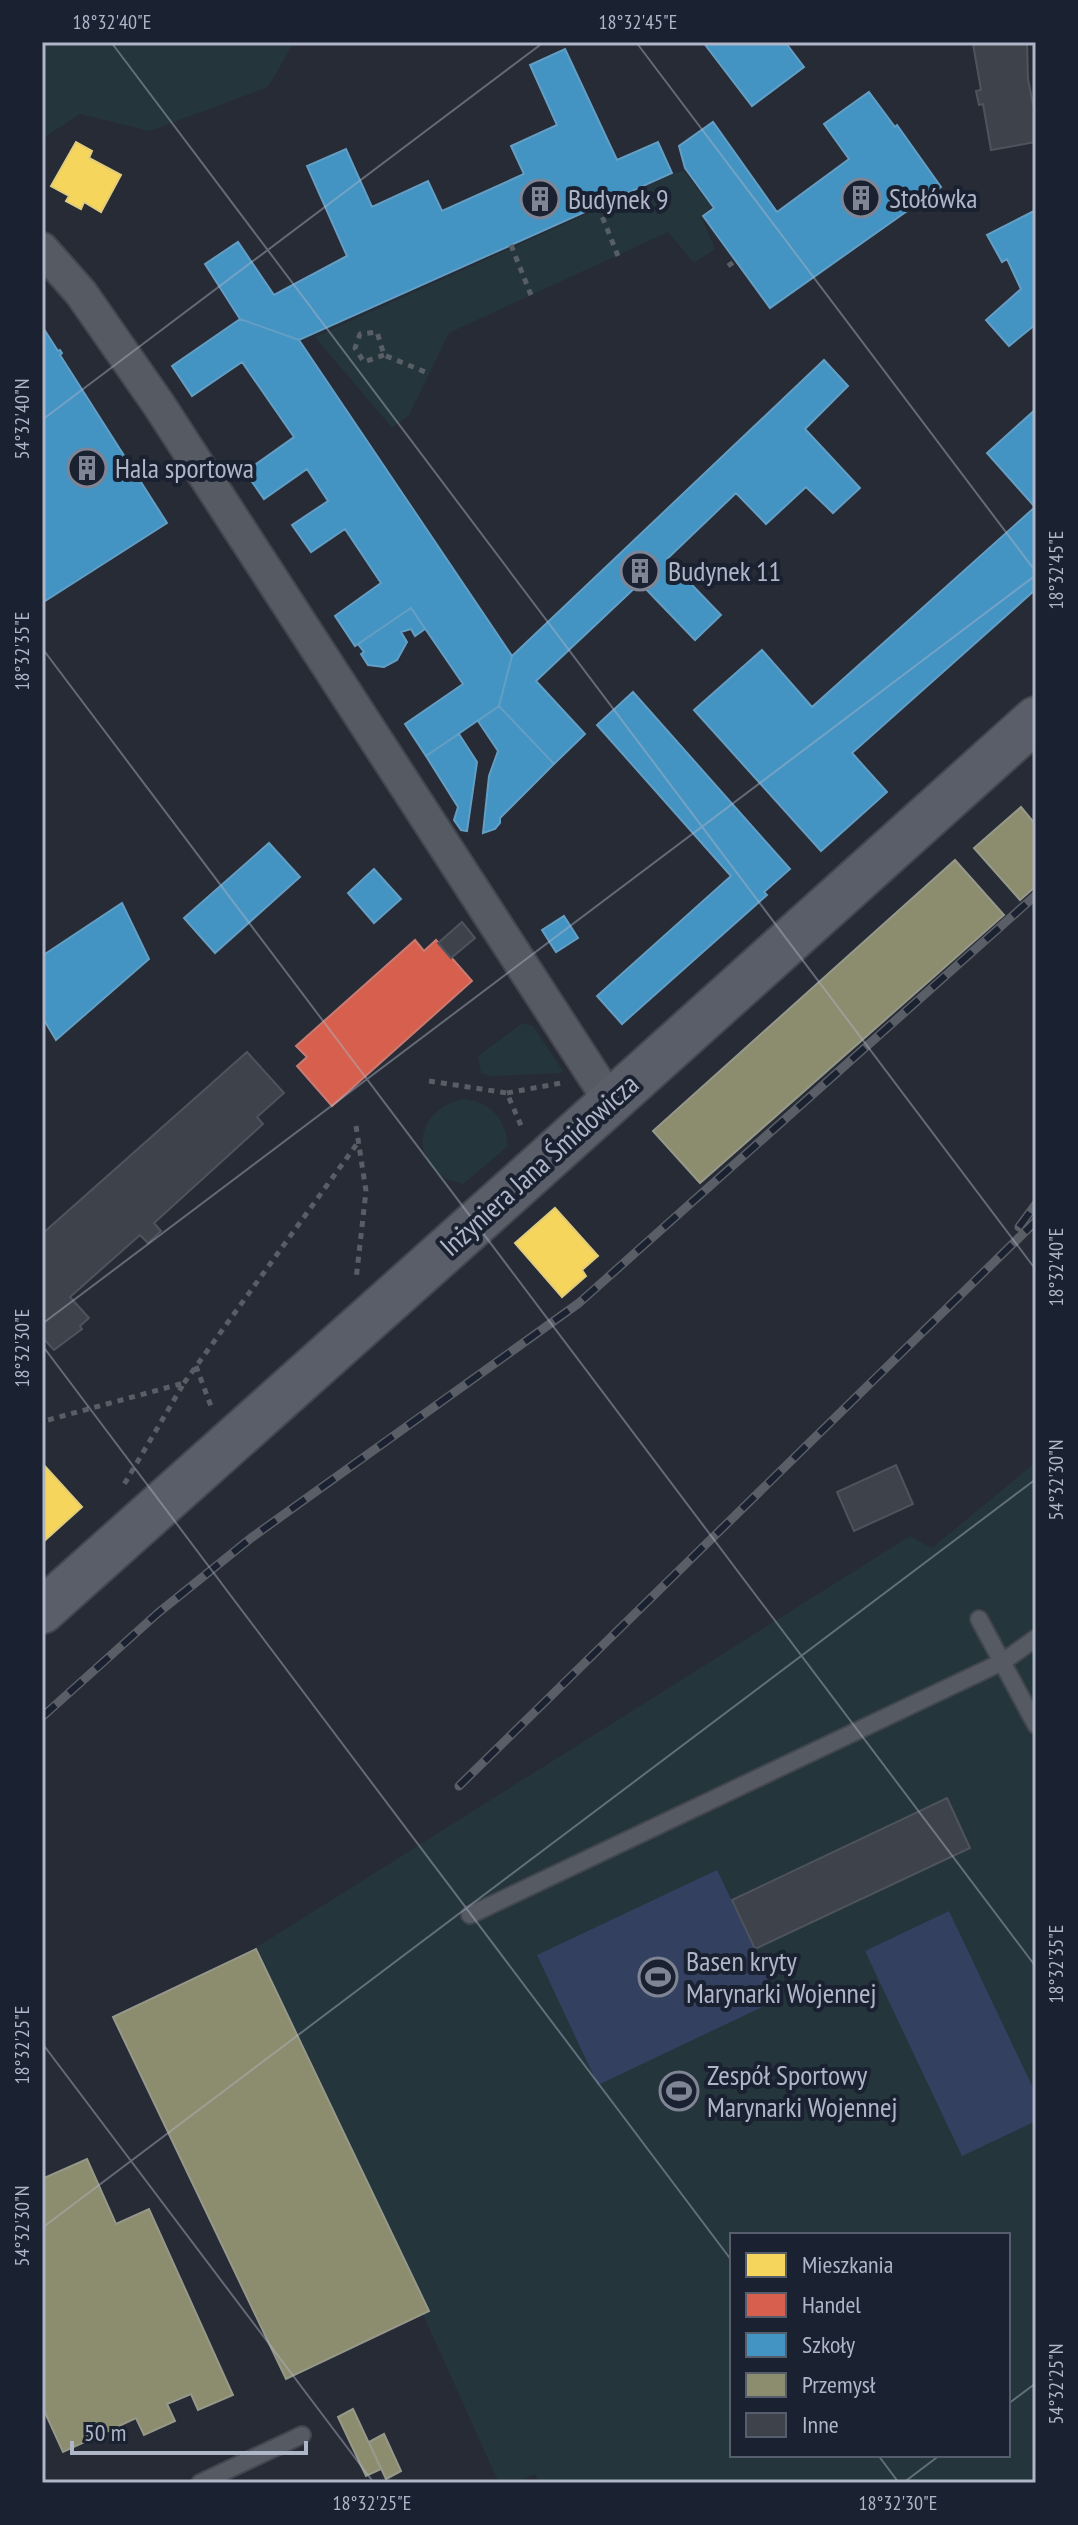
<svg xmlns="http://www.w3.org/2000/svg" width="1078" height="2525" font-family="'PT Sans Narrow',sans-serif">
<rect width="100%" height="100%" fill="#272b35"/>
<path fill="#24353b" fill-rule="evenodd" d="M42,42H294L268,87L150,131L80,114L42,139Z
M683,170L712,207L701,216L715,249L694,263L668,232L449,333L409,415L392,428L315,337Z
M523,1023L533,1026L563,1071L560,1073L490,1076L481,1073L478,1056Z
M464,1099C492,1103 505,1118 508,1146L463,1184C409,1173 409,1110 464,1099Z
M1036,1462V2483H539L535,2474L513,2483H499L257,1947L910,1536L932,1548ZM732,2235H1008V2455H732Z"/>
<path fill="#33405f" d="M717,1870L779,1999L598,2085L537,1955Z
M949,1911L1036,2094V2121L962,2156L865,1951Z"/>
<path fill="#f6d55c" stroke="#e1cc7c" stroke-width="2" d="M76,142L92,151L89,158L121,175L101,212L84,202L81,209L66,201L69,196L51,186Z
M555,1208L598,1256L582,1270L586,1276L562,1297L515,1243Z
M42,1463L82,1507L43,1542L42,1541Z"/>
<path fill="#d6604d" stroke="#ca7a72" stroke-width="2" d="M415,940L424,951L436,940L472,981L332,1106L297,1066L307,1057L296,1046Z"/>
<path fill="#4393c3" stroke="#639ec4" stroke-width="2" d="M703,42H785L804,67L752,106Z
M565,49L617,160L658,142L672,173L299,340L240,319L205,264L238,242L274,295L347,256L307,166L346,149L372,207L428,181L442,211L524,174L511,146L557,125L530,65Z
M869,92L895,127L897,125L941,187L770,308L703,216L714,208L685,168L679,146L713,122L777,212L849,159L824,124Z
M1036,210V324L1009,346L986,320L1021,289L1007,259L1002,262L987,235Z
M240,319L299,340L512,656L499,706L426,756L405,724L463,684L411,608L355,646L335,616L381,583L345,529L311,552L292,525L328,501L307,469L264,499L245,472L294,437L242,362L192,396L172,366Z
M42,326L58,351L60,350L62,353L60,355L167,523L42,603Z
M824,360L848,386L805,429L860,488L833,513L806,487L766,524L736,493L667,559L721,615L695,640L640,583L536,681L585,734L554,764L499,706L512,656Z
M1036,409V589L852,753L887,792L821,851L694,710L762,650L812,707L1035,507L987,453Z
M411,608L425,629L415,636L411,629L401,632L407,642L397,660L384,667L368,665L361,654L364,652L358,644Z
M633,692L790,869L764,892L767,895L622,1024L597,996L731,876L597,725Z
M499,706L554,764L500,818V823L495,829L483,833L489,776L498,751L478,721Z
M459,734L477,762L467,831L461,830L454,820L458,807L426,756Z
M269,843L300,877L215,953L184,918Z
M374,869L401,899L374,923L348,893Z
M122,903L149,959L56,1040L44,1020L42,1021V956Z
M564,916L578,938L556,952L542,930Z"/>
<path fill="#8c8c6e" stroke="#969989" stroke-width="2" d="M1021,807L1036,825V886L1020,900L974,848Z
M955,860L1004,915L700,1183L653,1131Z
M256,1949L429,2311L286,2379L113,2017Z
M87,2159L116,2224L149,2209L233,2395L198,2410L191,2394L167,2404L175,2421L144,2435L136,2418L63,2452L42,2406V2179Z
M353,2409L381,2469L366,2476L338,2417Z
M384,2434L401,2471L386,2479L369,2442Z"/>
<path fill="#3e424b" stroke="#4e535d" stroke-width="2" d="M984,42H1027L1028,79L1036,119V142L991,150L983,104L979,105L976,91L981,90L973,44Z
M462,922L475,938L451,958L438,943Z
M247,1052L284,1093L257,1117L263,1124L154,1223L161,1231L148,1243L140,1235L70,1297L89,1318L80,1326L82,1329L54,1350L42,1337V1234Z
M896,1465L913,1504L854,1531L837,1492Z
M947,1798L970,1848L755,1949L732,1900Z"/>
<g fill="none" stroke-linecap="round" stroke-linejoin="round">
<defs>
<path id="lane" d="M979,1619L1036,1725
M470,1915L1004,1661L1036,1638
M200,2483L302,2435"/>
<path id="street" d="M42,249L81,293L159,405L610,1101"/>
<path id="secondary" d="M42,1611C375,1316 705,1016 1036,719"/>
</defs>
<use href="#lane" stroke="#42464e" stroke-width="20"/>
<use href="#street" stroke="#42464e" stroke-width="36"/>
<use href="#secondary" stroke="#42464e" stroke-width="48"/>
<path stroke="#585e66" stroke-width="5" stroke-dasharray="6 6" stroke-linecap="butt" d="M598,206L618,256
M511,245L531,295
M728,266L735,261
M384,355L364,362L355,348L360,334L377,332L384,355L430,374
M429,1081L507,1093L523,1130
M507,1093L561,1083
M356,1126L366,1191L356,1280
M196,1366L212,1409
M184,1383L359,1141
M48,1420L184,1383L122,1488"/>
<use href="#lane" stroke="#565a63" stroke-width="16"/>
<use href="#street" stroke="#565a63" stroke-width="32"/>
<use href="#secondary" stroke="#5a5e68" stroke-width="44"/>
<defs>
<path id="rail" d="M1019,1227L1036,1204
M42,1717L158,1613L251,1538L579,1303L1036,895
M459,1786L1036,1221"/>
</defs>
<use href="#rail" stroke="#5a5e66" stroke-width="9"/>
<use href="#rail" stroke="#1a2130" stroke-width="6" stroke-dasharray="18" stroke-linecap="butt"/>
</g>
<path fill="none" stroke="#afb6c7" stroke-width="2" stroke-opacity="0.45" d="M111,42L1036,1270M636,42L1036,572M42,420L544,42M42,648L1036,1967M42,1324L1036,575M42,1345L732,2261M42,2043L374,2483M42,2228L1036,1479M1008,2404L1036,2383M878,2455L899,2483M903,2483L940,2455"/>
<defs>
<symbol id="building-ring" viewBox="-11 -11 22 22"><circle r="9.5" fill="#1a2130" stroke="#7f8594" stroke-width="1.5"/><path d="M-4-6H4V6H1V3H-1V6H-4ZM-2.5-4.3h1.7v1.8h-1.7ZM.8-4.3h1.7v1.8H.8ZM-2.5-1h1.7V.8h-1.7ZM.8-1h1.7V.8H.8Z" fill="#7f8594"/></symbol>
<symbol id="stadium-ring" viewBox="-11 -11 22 22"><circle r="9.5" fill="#1a2130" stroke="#7f8594" stroke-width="1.5"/><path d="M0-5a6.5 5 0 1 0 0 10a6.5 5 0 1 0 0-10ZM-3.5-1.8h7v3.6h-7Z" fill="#7f8594"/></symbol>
</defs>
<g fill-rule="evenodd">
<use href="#building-ring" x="839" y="176" width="44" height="44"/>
<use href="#building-ring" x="518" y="177" width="44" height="44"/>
<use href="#building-ring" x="65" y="446" width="44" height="44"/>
<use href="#building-ring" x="618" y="549" width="44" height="44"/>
<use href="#stadium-ring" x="636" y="1955" width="44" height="44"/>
<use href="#stadium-ring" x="657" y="2069" width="44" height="44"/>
</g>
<g text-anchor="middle" stroke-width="8" stroke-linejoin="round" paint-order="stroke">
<g font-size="28" fill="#afb6c7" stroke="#1a2130" text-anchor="start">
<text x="889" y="208">Stołówka</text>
<text x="568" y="209">Budynek 9</text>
<text x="115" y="478">Hala sportowa</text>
<text x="668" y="581">Budynek 11</text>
<text x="686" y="1971">Basen kryty<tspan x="686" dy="32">Marynarki Wojennej</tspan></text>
<text x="707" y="2085">Zespół Sportowy<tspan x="707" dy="32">Marynarki Wojennej</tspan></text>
</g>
<g font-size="28" fill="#afb6c7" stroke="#1a2130">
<text transform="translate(539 1165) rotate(-42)" y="10">Inżyniera Jana Śmidowicza</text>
</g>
</g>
<rect width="1078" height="2525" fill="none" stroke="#1a2130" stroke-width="88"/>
<rect x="730" y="2233" width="280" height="224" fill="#1a2130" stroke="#565d6c" stroke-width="2"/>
<rect x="746" y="2253" width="40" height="24" fill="#f6d55c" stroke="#565d6c" stroke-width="2"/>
<text x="802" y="2273" font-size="24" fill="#afb6c7">Mieszkania</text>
<rect x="746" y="2293" width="40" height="24" fill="#d6604d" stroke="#565d6c" stroke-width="2"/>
<text x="802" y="2313" font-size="24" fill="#afb6c7">Handel</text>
<rect x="746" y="2333" width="40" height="24" fill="#4393c3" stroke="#565d6c" stroke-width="2"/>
<text x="802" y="2353" font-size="24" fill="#afb6c7">Szkoły</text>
<rect x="746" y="2373" width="40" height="24" fill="#8c8c6e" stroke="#565d6c" stroke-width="2"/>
<text x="802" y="2393" font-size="24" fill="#afb6c7">Przemysł</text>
<rect x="746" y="2413" width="40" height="24" fill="#3e424b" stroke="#565d6c" stroke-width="2"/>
<text x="802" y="2433" font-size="24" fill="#afb6c7">Inne</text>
<path d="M72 2441v12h234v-12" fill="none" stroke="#afb6c7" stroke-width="4"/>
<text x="84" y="2441" font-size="24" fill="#afb6c7" stroke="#1a2130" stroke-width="6" paint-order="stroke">50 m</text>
<rect x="44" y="44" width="990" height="2437" fill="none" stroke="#afb6c7" stroke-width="3"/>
<g font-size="20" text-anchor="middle" fill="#afb6c7">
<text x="112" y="29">18°32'40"E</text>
<text x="638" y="29">18°32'45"E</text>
<text transform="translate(22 419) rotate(-90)" y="7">54°32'40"N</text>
<text transform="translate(1056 570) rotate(-90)" y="7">18°32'45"E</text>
<text transform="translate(22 651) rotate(-90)" y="7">18°32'35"E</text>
<text transform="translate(1056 1267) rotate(-90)" y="7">18°32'40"E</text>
<text transform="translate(22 1348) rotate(-90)" y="7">18°32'30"E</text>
<text transform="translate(1056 1480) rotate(-90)" y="7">54°32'30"N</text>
<text transform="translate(1056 1964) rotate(-90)" y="7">18°32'35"E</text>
<text transform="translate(22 2045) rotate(-90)" y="7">18°32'25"E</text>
<text transform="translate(22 2226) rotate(-90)" y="7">54°32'30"N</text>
<text transform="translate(1056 2384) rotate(-90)" y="7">54°32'25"N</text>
<text x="372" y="2510">18°32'25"E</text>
<text x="898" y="2510">18°32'30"E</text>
</g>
</svg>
